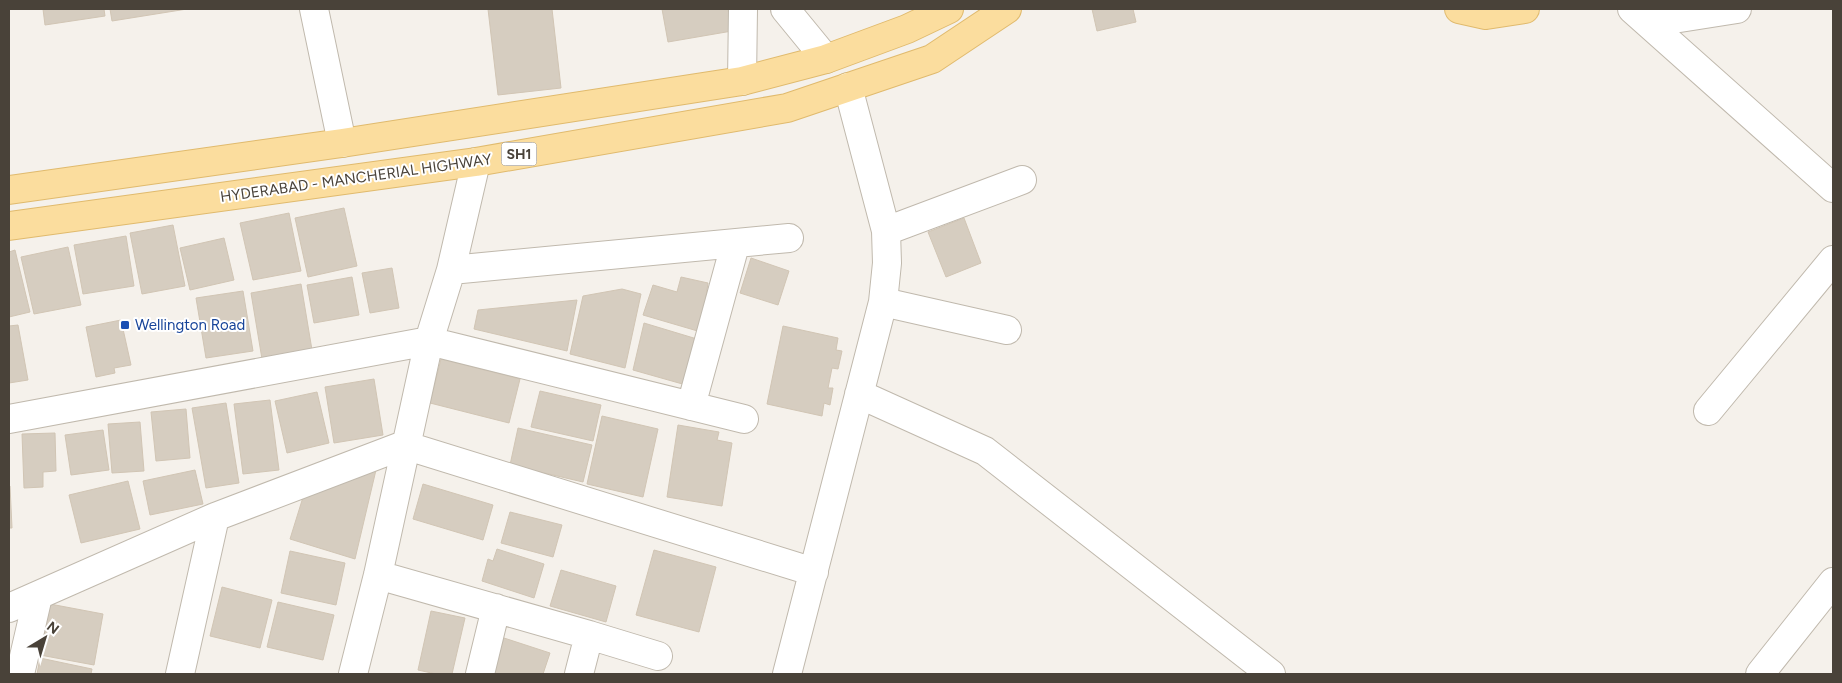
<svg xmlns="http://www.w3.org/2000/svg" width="1842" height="683" font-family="Figtree,sans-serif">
<rect width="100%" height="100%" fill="#f5f1eb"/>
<path fill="#d6cdc0" stroke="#d1c5b4" d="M43,9H104L105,16L45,25Z
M110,9H187L112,21Z
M488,9H552L561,88L498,95Z
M662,9H728L732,31L668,42Z
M1092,9H1133L1136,22L1097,31Z
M344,208L357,266L308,277L295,218Z
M289,213L301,271L253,280L240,223Z
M964,218L981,263L946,277L928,232Z
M173,225L185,286L142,294L130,233Z
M126,236L134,286L83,294L74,245Z
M224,238L234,280L190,290L180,248Z
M68,247L81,305L34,314L21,257Z
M15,250L30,312L9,317V252Z
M751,258L789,271L778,305L740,293Z
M392,268L399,308L370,313L362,273Z
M352,277L359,315L314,323L307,285Z
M681,277L708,283L701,332L643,315L653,285L677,292Z
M301,284L312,350L262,359L251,293Z
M622,289L641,294L625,368L570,354L583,296Z
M243,291L253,351L206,358L196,298Z
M577,300L567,351L474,329L478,310Z
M121,320L131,365L114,368L115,373L96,377L86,327Z
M644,323L697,339L686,385L633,370Z
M18,325L28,380L9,383V326Z
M783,326L838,338L836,350L842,351L838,369L832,368L828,388H833L830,405L824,403L822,416L767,404Z
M441,359L520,379L509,423L430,403Z
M374,379L383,435L334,443L325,387Z
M540,391L601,405L593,441L531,427Z
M317,392L329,443L287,453L275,401Z
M270,400L279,470L243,474L234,404Z
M226,403L239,483L206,488L192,408Z
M186,409L190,458L156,461L151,412Z
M602,416L658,429L643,497L587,484Z
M140,422L144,471L112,473L108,424Z
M678,425L719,432L717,440L732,443L722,506L667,497Z
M518,428L592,445L583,482L510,465Z
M103,430L109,470L71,475L65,435Z
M55,433L56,471L43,472V487L24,488L22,434Z
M195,470L203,504L150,515L143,481Z
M376,470L355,559L290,539L304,494Z
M128,481L140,529L81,543L69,495Z
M423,484L493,505L483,540L413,519Z
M9,486H10L12,528H9Z
M510,512L562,525L553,557L501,543Z
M497,549L544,564L534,598L482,581L488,559L493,561Z
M654,550L716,567L699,632L636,615Z
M290,551L345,563L336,605L281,593Z
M561,570L616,586L606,622L550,606Z
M222,587L272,600L260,648L210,636Z
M278,602L334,615L323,660L267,647Z
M50,604L103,614L94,665L40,655Z
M431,611L465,618L452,674H436L418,670Z
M504,638L550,653L543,674H492Z
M40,658L92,669L91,674H37Z"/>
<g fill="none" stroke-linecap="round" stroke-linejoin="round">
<defs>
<path id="minor" d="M314,9L342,143
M785,9L826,59
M1632,9L1833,188
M1648,23L1737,9
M742,81L743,9
M886,231L1022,180
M451,270L789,238
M883,302L1007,330
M859,394L985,451L1271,674
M691,406L735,245
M1708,411L1833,260
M9,419L429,341L744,419
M378,575L589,635
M9,608L215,517L404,445L814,572
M20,674L38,596
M180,674L215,517
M353,674L378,575L429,341L451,270L476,162
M480,674L496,608
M579,674L589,635L658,656
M787,674L883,302L887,263L886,231L848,87
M1760,674L1833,582"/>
<path id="major" d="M1459,9L1486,15L1525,9
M9,190L342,143L742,81L826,59L907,29L949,9
M9,226L476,162L787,108L932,59L1007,9"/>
</defs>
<use href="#minor" stroke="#c0b9ad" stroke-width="30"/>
<use href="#major" stroke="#e0ba6d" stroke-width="30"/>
<use href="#minor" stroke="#fff" stroke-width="28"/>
<use href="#major" stroke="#fbdd9e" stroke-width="28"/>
</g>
<rect fill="#1a4fb4" stroke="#fff" stroke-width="2" x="120" y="320" width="10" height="10" rx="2.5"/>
<g text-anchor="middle" stroke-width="4" stroke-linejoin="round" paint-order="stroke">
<rect fill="#fff" stroke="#807b74" stroke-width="1" x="501.5" y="142.5" width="35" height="23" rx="4"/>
<g font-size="14" font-weight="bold" fill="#494239">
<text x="519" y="159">SH1</text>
</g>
<g font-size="15" fill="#494239" stroke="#fff">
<text transform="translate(356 178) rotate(-8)" y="5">HYDERABAD - MANCHERIAL HIGHWAY</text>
</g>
<g font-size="15" fill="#164399" stroke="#fff" text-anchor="start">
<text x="135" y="330">Wellington Road</text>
</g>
</g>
<rect width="1842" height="683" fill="none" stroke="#494239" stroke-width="20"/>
<g transform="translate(45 638) rotate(38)" stroke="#ffffff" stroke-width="4" paint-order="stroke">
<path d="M0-4L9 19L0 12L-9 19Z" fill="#494239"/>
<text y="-8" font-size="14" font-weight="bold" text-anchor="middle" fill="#494239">N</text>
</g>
</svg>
